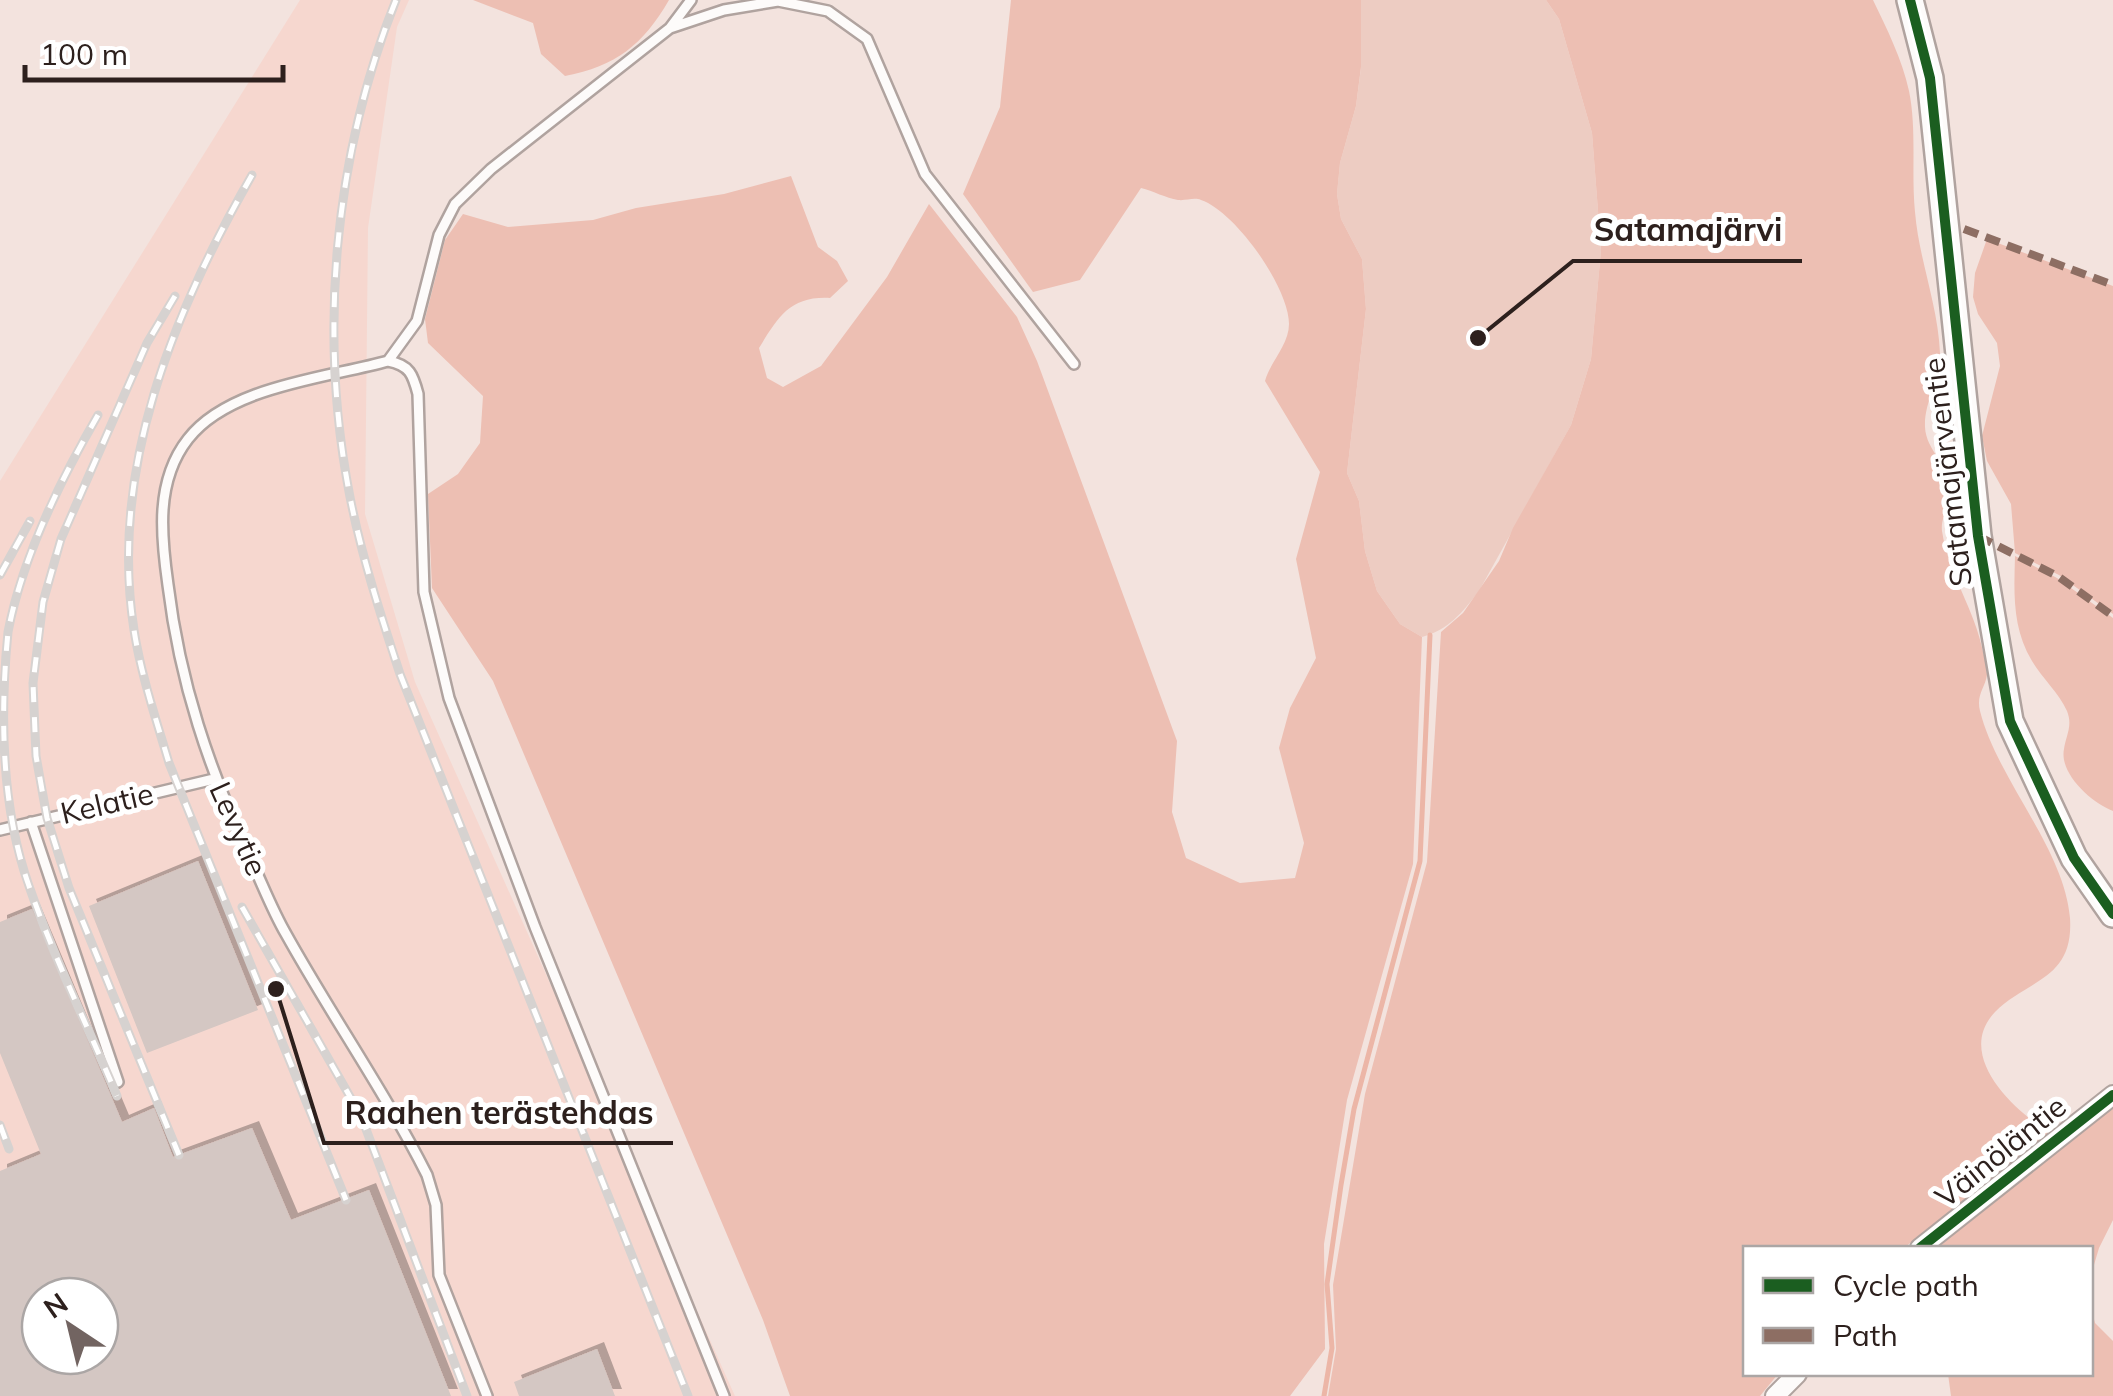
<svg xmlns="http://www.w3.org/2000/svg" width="2113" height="1396" font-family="Mulish,sans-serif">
<defs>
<filter id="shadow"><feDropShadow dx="7" dy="-7" stdDeviation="0" flood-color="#0004"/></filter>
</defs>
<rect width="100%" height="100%" fill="#f3e3de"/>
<path fill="#f6d7cf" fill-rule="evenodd" d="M300,0H409L397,27L368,228L365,514L415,682L735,1396H0V481ZM40,1296H100V1356H40Z"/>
<path fill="#edccc2" d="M1361,0H1546L1559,19L1592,133L1601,250L1591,359L1571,425L1479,591C1462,613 1448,630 1422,637L1400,624L1377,591L1365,551L1359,501L1347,473L1366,309L1362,259L1341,219L1337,194L1340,163L1356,106L1361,68Z"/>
<path fill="#edbfb3" d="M473,0H669C643,45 616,66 565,76L541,54L533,23Z
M1011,0H1361V67L1356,106L1340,163L1337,194L1341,219L1362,259L1366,309L1347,473L1359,501L1365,551L1377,591L1400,624L1422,637L1413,864L1347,1100L1324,1244L1325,1349L1290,1396H790L763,1320L493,681L432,588L428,494L458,474L480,443L483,396L428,343L425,319L445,240L463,214L508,227L593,220L636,208L724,194L791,176L818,247L837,261L848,281L830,298C789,296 778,318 759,348L767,378L783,387L821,366L887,277L929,204L1017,317L1037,361L1177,741L1172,812L1186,858L1240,883L1295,878L1304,843L1279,748L1290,708L1316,658L1296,559L1320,472L1265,381C1270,362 1289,345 1289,324C1289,288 1236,212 1201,200C1194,197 1186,201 1178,200C1166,198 1153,191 1141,188L1080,280L1033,292L963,194L1000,107Z
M1546,0H1873C1887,29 1902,59 1909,91C1917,130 1911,172 1915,212C1919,260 1938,305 1940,353C1941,378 1924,401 1925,427C1926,451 1950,466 1952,488C1954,503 1940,514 1942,531C1948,573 1975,610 1983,652C1985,658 1987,668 1987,675C1985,688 1976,695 1980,711C1997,779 2064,848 2070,918C2074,980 2028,979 1995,1012C1954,1055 2014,1111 2049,1132L1904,1248H1746V1374H1778L1760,1396H1328L1336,1349L1333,1285L1365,1094L1427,862L1441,632L1463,613L1499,561L1513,528L1571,425L1591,359L1601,250L1592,133L1559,19Z
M1987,239L2113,286V614L2059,575L2015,553L2011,504L1987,461L1982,436L2000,366L1997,343L1978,314L1973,297L1975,273Z
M2015,556L2057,578L2113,618V811C2092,803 2059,774 2064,749C2066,735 2073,726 2067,711C2059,693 2042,678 2032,661C2012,628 2014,593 2015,556Z
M2113,1108V1220L2099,1248L2091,1275L2090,1248H1937Z
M2091,1308L2095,1323L2113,1341V1396H1951L1948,1374H2090Z"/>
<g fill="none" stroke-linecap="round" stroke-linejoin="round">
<path stroke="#ecb6a7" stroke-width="5" d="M1324,1396L1332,1348L1327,1284L1341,1185L1354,1109L1420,861L1430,635"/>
</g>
<path fill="#d4c7c3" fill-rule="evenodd" filter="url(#shadow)" d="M198,861L258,1010L147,1053L89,906Z
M32,909L122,1122L154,1108L173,1157L252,1128L291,1220L369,1190L451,1396H0V1171L41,1154L0,1053V922ZM40,1296H100V1356H40Z
M597,1349L615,1396H519L514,1382Z"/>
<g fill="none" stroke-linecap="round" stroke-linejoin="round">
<defs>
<path id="lane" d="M670,28L724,10L778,1L828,11L867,39L925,174L1074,364
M388,361C327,378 229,386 188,439C155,481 161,536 168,585C180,684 209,768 250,858C262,883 272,910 286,934C331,1015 385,1092 427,1175L436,1205L439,1275L487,1396
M388,361C410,365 413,375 418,394L424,592L449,698L535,927L724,1396
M388,361L417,321L439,235L455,204L491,169L670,28L691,0
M31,822L118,1082
M0,830L214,779"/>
<path id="street" d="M1920,1248L2113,1095
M1775,1396L1797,1374"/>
<path id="secondary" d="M1910,0L1930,78L1978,536L2010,721L2074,858L2113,914"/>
</defs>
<use href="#lane" stroke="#b0a39f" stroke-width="14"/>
<use href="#street" stroke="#b0a39f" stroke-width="22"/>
<use href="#secondary" stroke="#b0a39f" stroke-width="30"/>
<use href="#lane" stroke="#fdfbfa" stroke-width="9"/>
<use href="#street" stroke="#fdfbfa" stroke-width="18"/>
<use href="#secondary" stroke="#fdfbfa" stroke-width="25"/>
<defs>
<path id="rail" d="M396,0C334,155 318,333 350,497C362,558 381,616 400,674L688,1396
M252,175C173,313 109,469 134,630C141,675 156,719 169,763L346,1200
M175,296L147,343L61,539L43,602L33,683L36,756L47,818L69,888L179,1155
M98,415C61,479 22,558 8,632C0,714 1,807 29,886C54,958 88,1027 117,1096
M0,575L30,521
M242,907L361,1116L467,1396
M0,1125L9,1149"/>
</defs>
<use href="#rail" stroke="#d6d2d0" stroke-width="9"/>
<use href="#rail" stroke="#fff" stroke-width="5" stroke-dasharray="15" stroke-linecap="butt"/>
<path stroke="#8d6e63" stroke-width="8" stroke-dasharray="15 8" stroke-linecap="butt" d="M1964,229L2113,285
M1978,536L2059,577L2113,616"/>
<defs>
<path id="cycleway" d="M1910,0L1930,78L1978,536L2010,721L2074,858L2113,914
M1920,1248L2113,1095"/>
</defs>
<use href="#cycleway" stroke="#fff" stroke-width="16"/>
<use href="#cycleway" stroke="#1b5e20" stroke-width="10"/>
</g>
<g text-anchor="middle" stroke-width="10" stroke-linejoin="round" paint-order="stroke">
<g font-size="30" fill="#2d201d" stroke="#fff">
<text transform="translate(1948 472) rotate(-97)" y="10">Satamajärventie</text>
<text transform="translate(107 804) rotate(-13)" y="10">Kelatie</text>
<text transform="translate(238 829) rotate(66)" y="10">Levytie</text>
<text transform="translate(2001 1152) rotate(-39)" y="10">Väinöläntie</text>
</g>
</g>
<path fill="none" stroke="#2d201d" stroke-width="4" d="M1478 338L1573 261H1802M276 989L324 1143H673"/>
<g fill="#2d201d" stroke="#fff" stroke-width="4">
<circle cx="1478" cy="338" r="10"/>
<circle cx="276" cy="989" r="10"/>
</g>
<g font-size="32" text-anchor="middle" font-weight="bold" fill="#2d201d" stroke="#fff" stroke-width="10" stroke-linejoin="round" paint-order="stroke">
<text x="1688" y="241">Satamajärvi</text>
<text x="499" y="1124">Raahen terästehdas</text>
</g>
<rect x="1743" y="1246" width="350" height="130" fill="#ffffff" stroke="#aba6a5" stroke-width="2.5"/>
<rect x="1763" y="1278" width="50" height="15" fill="#1b5e20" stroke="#aba6a5" stroke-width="2.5"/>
<text x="1833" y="1296" font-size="30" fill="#2d201d">Cycle path</text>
<rect x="1763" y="1328" width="50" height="15" fill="#8d6e63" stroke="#aba6a5" stroke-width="2.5"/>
<text x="1833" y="1346" font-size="30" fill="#2d201d">Path</text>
<g transform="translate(70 1326) rotate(325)"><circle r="48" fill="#ffffff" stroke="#aba6a5" stroke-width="2.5"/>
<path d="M0-8L18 38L0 25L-18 38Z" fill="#726461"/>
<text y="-15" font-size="28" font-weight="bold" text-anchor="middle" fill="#2d201d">N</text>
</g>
<path d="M25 65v15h258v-15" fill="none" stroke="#2d201d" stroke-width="5"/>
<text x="40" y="65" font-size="30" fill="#2d201d" stroke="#ffffff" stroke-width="8" paint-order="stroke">100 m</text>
</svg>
